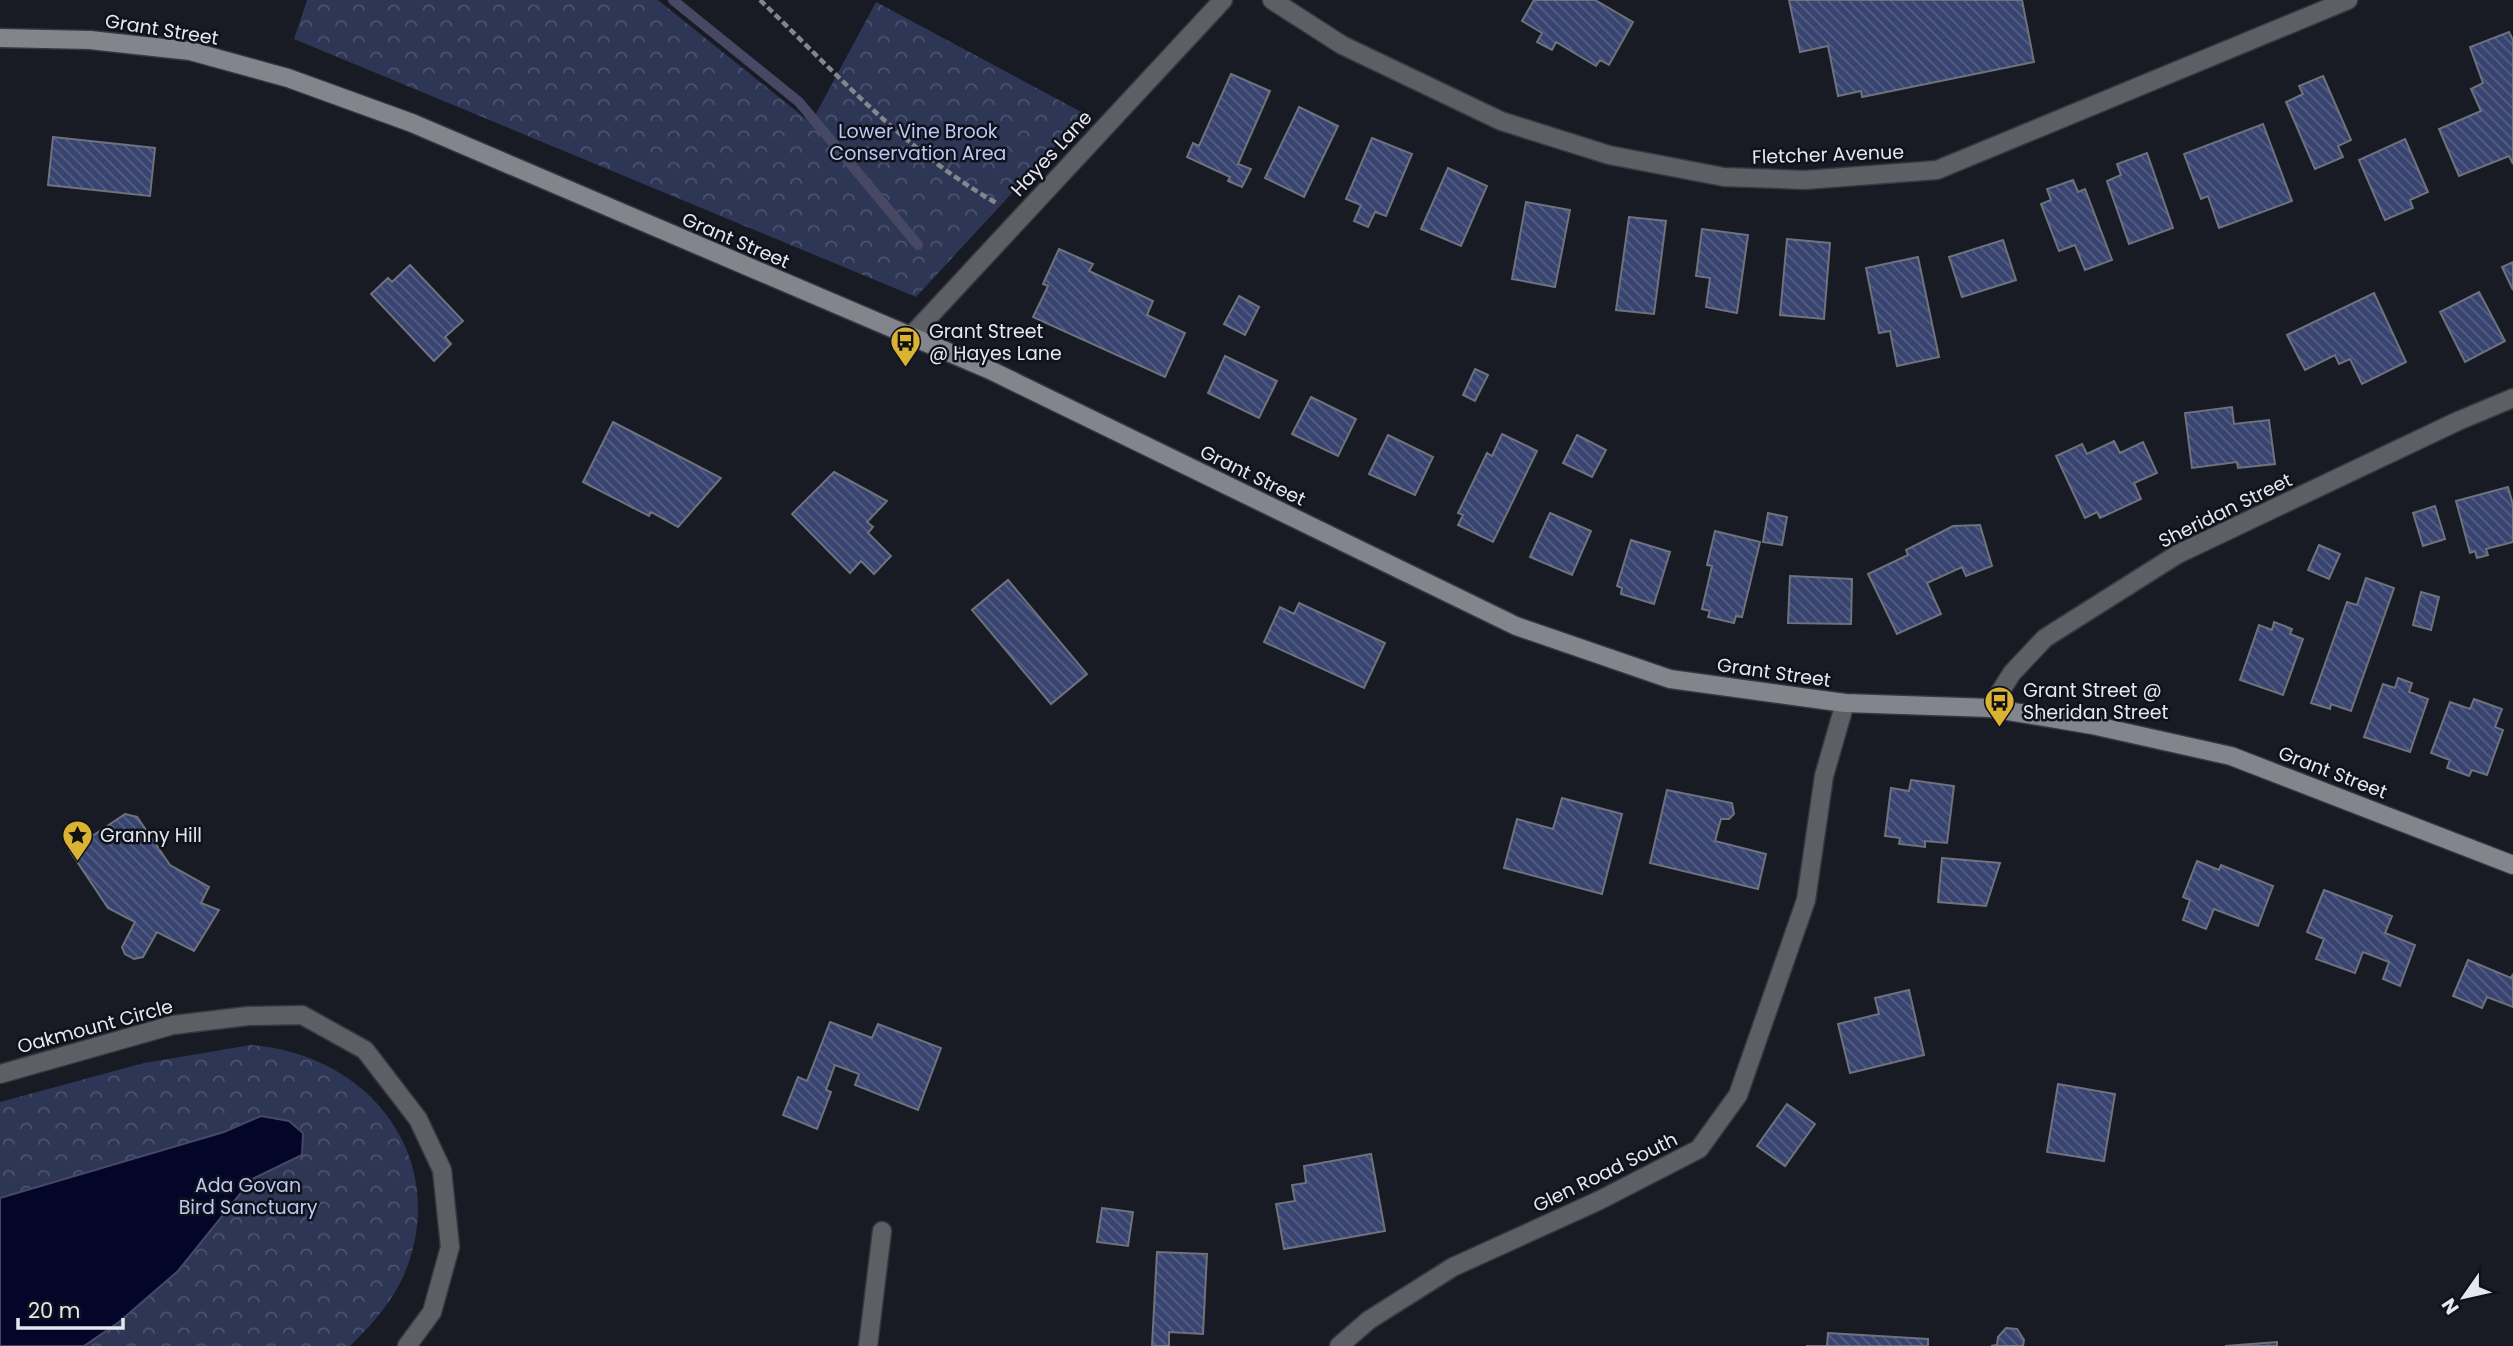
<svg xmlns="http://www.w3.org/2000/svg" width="2513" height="1346" font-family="Poppins,sans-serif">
<defs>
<pattern id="park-crowns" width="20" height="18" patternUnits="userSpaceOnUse" patternTransform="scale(1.75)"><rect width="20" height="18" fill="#2d3655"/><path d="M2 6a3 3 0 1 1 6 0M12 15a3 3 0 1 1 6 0" fill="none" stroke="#4b536e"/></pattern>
<pattern id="building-back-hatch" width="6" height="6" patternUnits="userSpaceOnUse" patternTransform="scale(1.75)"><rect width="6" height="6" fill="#38446f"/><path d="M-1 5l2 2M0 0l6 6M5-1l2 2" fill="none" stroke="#555f84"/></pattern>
</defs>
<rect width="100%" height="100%" fill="#181b24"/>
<path fill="url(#park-crowns)" d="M307,0H658L811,123L876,2L1085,114L916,297L294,39Z
M251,1045C361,1053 445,1146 410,1259C399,1294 376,1321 350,1346H0V1102L144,1063Z"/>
<path fill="#030529" stroke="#474964" stroke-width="2" d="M261,1116L289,1121L303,1133L302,1155L252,1179L178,1271L119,1322L84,1346H0V1198L224,1132Z"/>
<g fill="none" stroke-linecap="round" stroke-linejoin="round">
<path stroke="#474964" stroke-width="10" d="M673,0L799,102L918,245"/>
</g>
<path fill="url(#building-back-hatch)" stroke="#6e727d" stroke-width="2" d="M1534,0H1595L1633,22L1609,65L1600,60L1596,66L1556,42L1552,50L1537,42L1542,33L1522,21Z
M1789,0H2022L2034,62L1862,97L1861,91L1838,96L1828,46L1800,52Z
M2509,32L2513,40V164L2509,156L2459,176L2439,129L2481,111L2471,89L2483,83L2470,47Z
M1231,74L1270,91L1238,164L1251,169L1242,187L1228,181L1230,177L1187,157L1193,143L1199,146Z
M2323,76L2351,140L2338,146L2343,157L2315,169L2286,102L2303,94L2299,86Z
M1299,107L1338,126L1304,197L1265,178Z
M2263,124L2292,201L2219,228L2208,196L2201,199L2184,154Z
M53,137L155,148L150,196L48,185Z
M1372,138L1412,154L1386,216L1375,212L1368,227L1354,221L1361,205L1346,199Z
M2405,139L2428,192L2410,200L2413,208L2385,220L2359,160Z
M2147,153L2173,228L2129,244L2107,181L2121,175L2117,164Z
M1448,168L1487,186L1461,246L1421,229Z
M2073,180L2078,192L2085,189L2112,260L2085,270L2075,245L2059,251L2041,204L2051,200L2047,189Z
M1526,202L1570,210L1555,287L1512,279Z
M1629,217L1666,221L1654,314L1616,310Z
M1702,229L1748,235L1737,313L1706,307L1710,278L1696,276Z
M1787,239L1830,243L1824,319L1780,315Z
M2003,240L2016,280L1962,297L1949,257Z
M1059,249L1093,264L1089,271L1153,301L1147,315L1185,333L1165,377L1033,317L1048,286L1043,284Z
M1918,257L1939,357L1897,366L1890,331L1879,333L1866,268Z
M2513,262V290L2502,267Z
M410,265L463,321L445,337L451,344L434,361L371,294L388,278L392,282Z
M2479,292L2505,341L2465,362L2440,312Z
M2374,293L2406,362L2362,384L2350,359L2339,364L2335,355L2305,370L2287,335Z
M1239,296L1259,307L1245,335L1224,324Z
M1225,356L1277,381L1259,418L1208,393Z
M1475,369L1488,375L1475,401L1463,395Z
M1311,397L1356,419L1338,456L1292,434Z
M2232,407L2234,424L2269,420L2275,464L2238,468L2237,462L2192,468L2185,413Z
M613,422L721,478L678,527L651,512L649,516L583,482Z
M1502,434L1537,451L1493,542L1458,525L1463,515L1458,513L1487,453L1492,456Z
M1388,435L1433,457L1415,495L1369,474Z
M1577,435L1606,450L1592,477L1563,463Z
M2114,441L2120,453L2143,442L2157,473L2134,483L2141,499L2100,518L2097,512L2085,518L2056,456L2082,444L2087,454Z
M834,472L887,501L867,522L873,527L868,533L891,556L874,574L861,561L850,573L792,514Z
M2508,487L2513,505V542L2486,549L2488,555L2477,558L2475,551L2470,553L2456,501Z
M2435,506L2445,539L2423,546L2413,513Z
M1550,513L1591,531L1572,575L1530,557Z
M1768,513L1787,517L1782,545L1763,542Z
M1980,525L1992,566L1966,576L1962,567L1927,583L1941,614L1897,634L1868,574L1908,555L1906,550L1953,526Z
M1715,531L1760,542L1742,617L1736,616L1734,623L1708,617L1710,611L1702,609L1712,566L1707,565Z
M1631,540L1670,552L1654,604L1621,594L1622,588L1617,586Z
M2319,545L2340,554L2329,579L2308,570Z
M1790,576L1852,579L1851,624L1788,623Z
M2366,578L2394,588L2351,711L2331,704L2330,709L2311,703L2347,602L2357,605Z
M1008,580L1087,674L1051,704L972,610Z
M2421,592L2439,597L2431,630L2413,625Z
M1299,603L1385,643L1364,688L1264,642L1280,607L1294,614Z
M2274,622L2292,629L2290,634L2303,639L2283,695L2240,680L2259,625L2272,630Z
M2398,678L2412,683L2409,692L2428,699L2410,752L2364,737L2383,684L2395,688Z
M2474,699L2502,709L2495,727L2503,730L2487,775L2472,770L2469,776L2447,768L2450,760L2431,753L2450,702L2470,709Z
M1911,780L1954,786L1947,843L1925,841V847L1899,844L1900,838L1885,836L1891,788L1909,791Z
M1667,790L1732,803L1734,814L1729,819H1721L1715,841L1766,854L1758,889L1650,863Z
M1562,798L1622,814L1602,894L1504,868L1517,819L1553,829Z
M125,814L137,817L170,865L209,887L201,903L219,910L194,951L157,932L143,957L134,959L125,954L122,947L135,922L108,908L70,851Z
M1942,858L2000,863L1986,906L1938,902Z
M2197,861L2219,870L2221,865L2273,886L2258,926L2214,909L2206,929L2183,920L2190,900L2183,897Z
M2324,890L2392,916L2385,933L2415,945L2400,986L2383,979L2389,962L2363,952L2355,973L2316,959L2324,939L2307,932Z
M2468,960L2511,978L2513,974V1007L2487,997L2482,1008L2453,996Z
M1909,990L1924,1055L1850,1073L1838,1024L1879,1014L1875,998Z
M830,1022L872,1038L878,1024L941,1048L918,1110L855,1085L859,1074L835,1065L826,1090L831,1092L817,1129L783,1115L798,1077L807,1081Z
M2058,1084L2115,1094L2104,1161L2047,1152Z
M1787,1104L1815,1124L1785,1166L1757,1146Z
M1371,1154L1385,1231L1284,1249L1276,1204L1295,1201L1292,1185L1306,1183L1304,1166Z
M1102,1208L1133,1212L1128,1246L1097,1242Z
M1157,1252L1207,1254L1203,1334L1169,1332V1346H1152Z
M2006,1328L2017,1329L2024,1340L2023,1346H1991L1997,1345L1998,1337Z
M1828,1333L1928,1339V1346H1806H1827Z
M2277,1342V1346H2225Z"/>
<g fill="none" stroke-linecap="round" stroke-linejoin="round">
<defs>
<path id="street" d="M1272,0L1342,45L1501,121L1609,155L1724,177L1805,180L1937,170L2348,0
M911,336L1223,0
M1990,708L2012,673L2045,638L2178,554L2458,421L2513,398
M0,1074L173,1025L248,1016L302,1015L365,1050L418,1119L442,1170L450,1247L432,1312L407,1346
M868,1346L882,1231
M1339,1346L1369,1320L1453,1267L1598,1201L1699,1149L1738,1095L1806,900L1824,776L1845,703"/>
<path id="secondary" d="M0,38L90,40L190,51L288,78L412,123L990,370L1516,626L1670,679L1845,703L1990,708L2092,725L2231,756L2513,865"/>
</defs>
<use href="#street" stroke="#353840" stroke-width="21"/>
<use href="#secondary" stroke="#353840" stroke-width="21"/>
<path stroke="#83868d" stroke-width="4.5" stroke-dasharray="7 3.5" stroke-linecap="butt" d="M760,0C835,72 906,152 998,204"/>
<use href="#street" stroke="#5d5f64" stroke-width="18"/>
<use href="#secondary" stroke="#83858d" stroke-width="18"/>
</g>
<defs>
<symbol id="bus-pin" viewBox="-11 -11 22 30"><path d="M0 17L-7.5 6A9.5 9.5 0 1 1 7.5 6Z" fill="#dbb333" stroke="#0f121b"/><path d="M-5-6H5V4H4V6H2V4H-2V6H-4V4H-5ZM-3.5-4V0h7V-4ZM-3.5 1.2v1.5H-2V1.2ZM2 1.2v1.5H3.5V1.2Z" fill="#111"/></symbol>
<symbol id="sight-pin" viewBox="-11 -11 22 30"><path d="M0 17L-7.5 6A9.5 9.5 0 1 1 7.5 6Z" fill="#dbb333" stroke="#0f121b"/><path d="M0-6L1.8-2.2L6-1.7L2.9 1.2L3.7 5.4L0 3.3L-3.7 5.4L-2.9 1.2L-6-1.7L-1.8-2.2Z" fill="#111"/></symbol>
</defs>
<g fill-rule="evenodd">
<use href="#bus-pin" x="888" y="324" width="35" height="47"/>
<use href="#bus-pin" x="1982" y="684" width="35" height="47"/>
<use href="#sight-pin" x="60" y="818" width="35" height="47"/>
</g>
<g text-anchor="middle" stroke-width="5" stroke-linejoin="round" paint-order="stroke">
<g font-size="19" fill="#e5e8ee" stroke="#0f121b">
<text transform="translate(162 29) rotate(9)" y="7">Grant Street</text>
<text transform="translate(1051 153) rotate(-47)" y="7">Hayes Lane</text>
<text transform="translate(1828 154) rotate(-2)" y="7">Fletcher Avenue</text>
<text transform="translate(736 240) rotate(23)" y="7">Grant Street</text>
<text transform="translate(1253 475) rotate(26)" y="7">Grant Street</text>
<text transform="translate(2225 510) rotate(-26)" y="7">Sheridan Street</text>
<text transform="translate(1774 672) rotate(8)" y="7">Grant Street</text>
<text transform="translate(2333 772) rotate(21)" y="7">Grant Street</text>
<text transform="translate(95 1026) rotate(-15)" y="7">Oakmount Circle</text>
<text transform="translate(1605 1172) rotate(-26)" y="7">Glen Road South</text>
</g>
<g font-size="19" fill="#bac8f3" stroke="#0f121b">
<text x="918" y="138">Lower Vine Brook<tspan x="918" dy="22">Conservation Area</tspan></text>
<text x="248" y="1192">Ada Govan<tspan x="248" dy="22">Bird Sanctuary</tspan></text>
</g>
<g font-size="19" fill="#e5e8ee" stroke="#0f121b" text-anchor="start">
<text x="929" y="338">Grant Street<tspan x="929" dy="22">@ Hayes Lane</tspan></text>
<text x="2023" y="697">Grant Street @<tspan x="2023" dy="22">Sheridan Street</tspan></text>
<text x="100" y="842">Granny Hill</text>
</g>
</g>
<g transform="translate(2464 1297) rotate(236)" stroke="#0f121b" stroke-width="5" paint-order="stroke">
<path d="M0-5L12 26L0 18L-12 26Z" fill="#e5e8ee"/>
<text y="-10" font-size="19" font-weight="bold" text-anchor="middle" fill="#e5e8ee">N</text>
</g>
<path d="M18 1318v10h105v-10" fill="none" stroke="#e5e8ee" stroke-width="3.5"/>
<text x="28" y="1318" font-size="21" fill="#e5e8ee" stroke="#0f121b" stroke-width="5" paint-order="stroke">20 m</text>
</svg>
